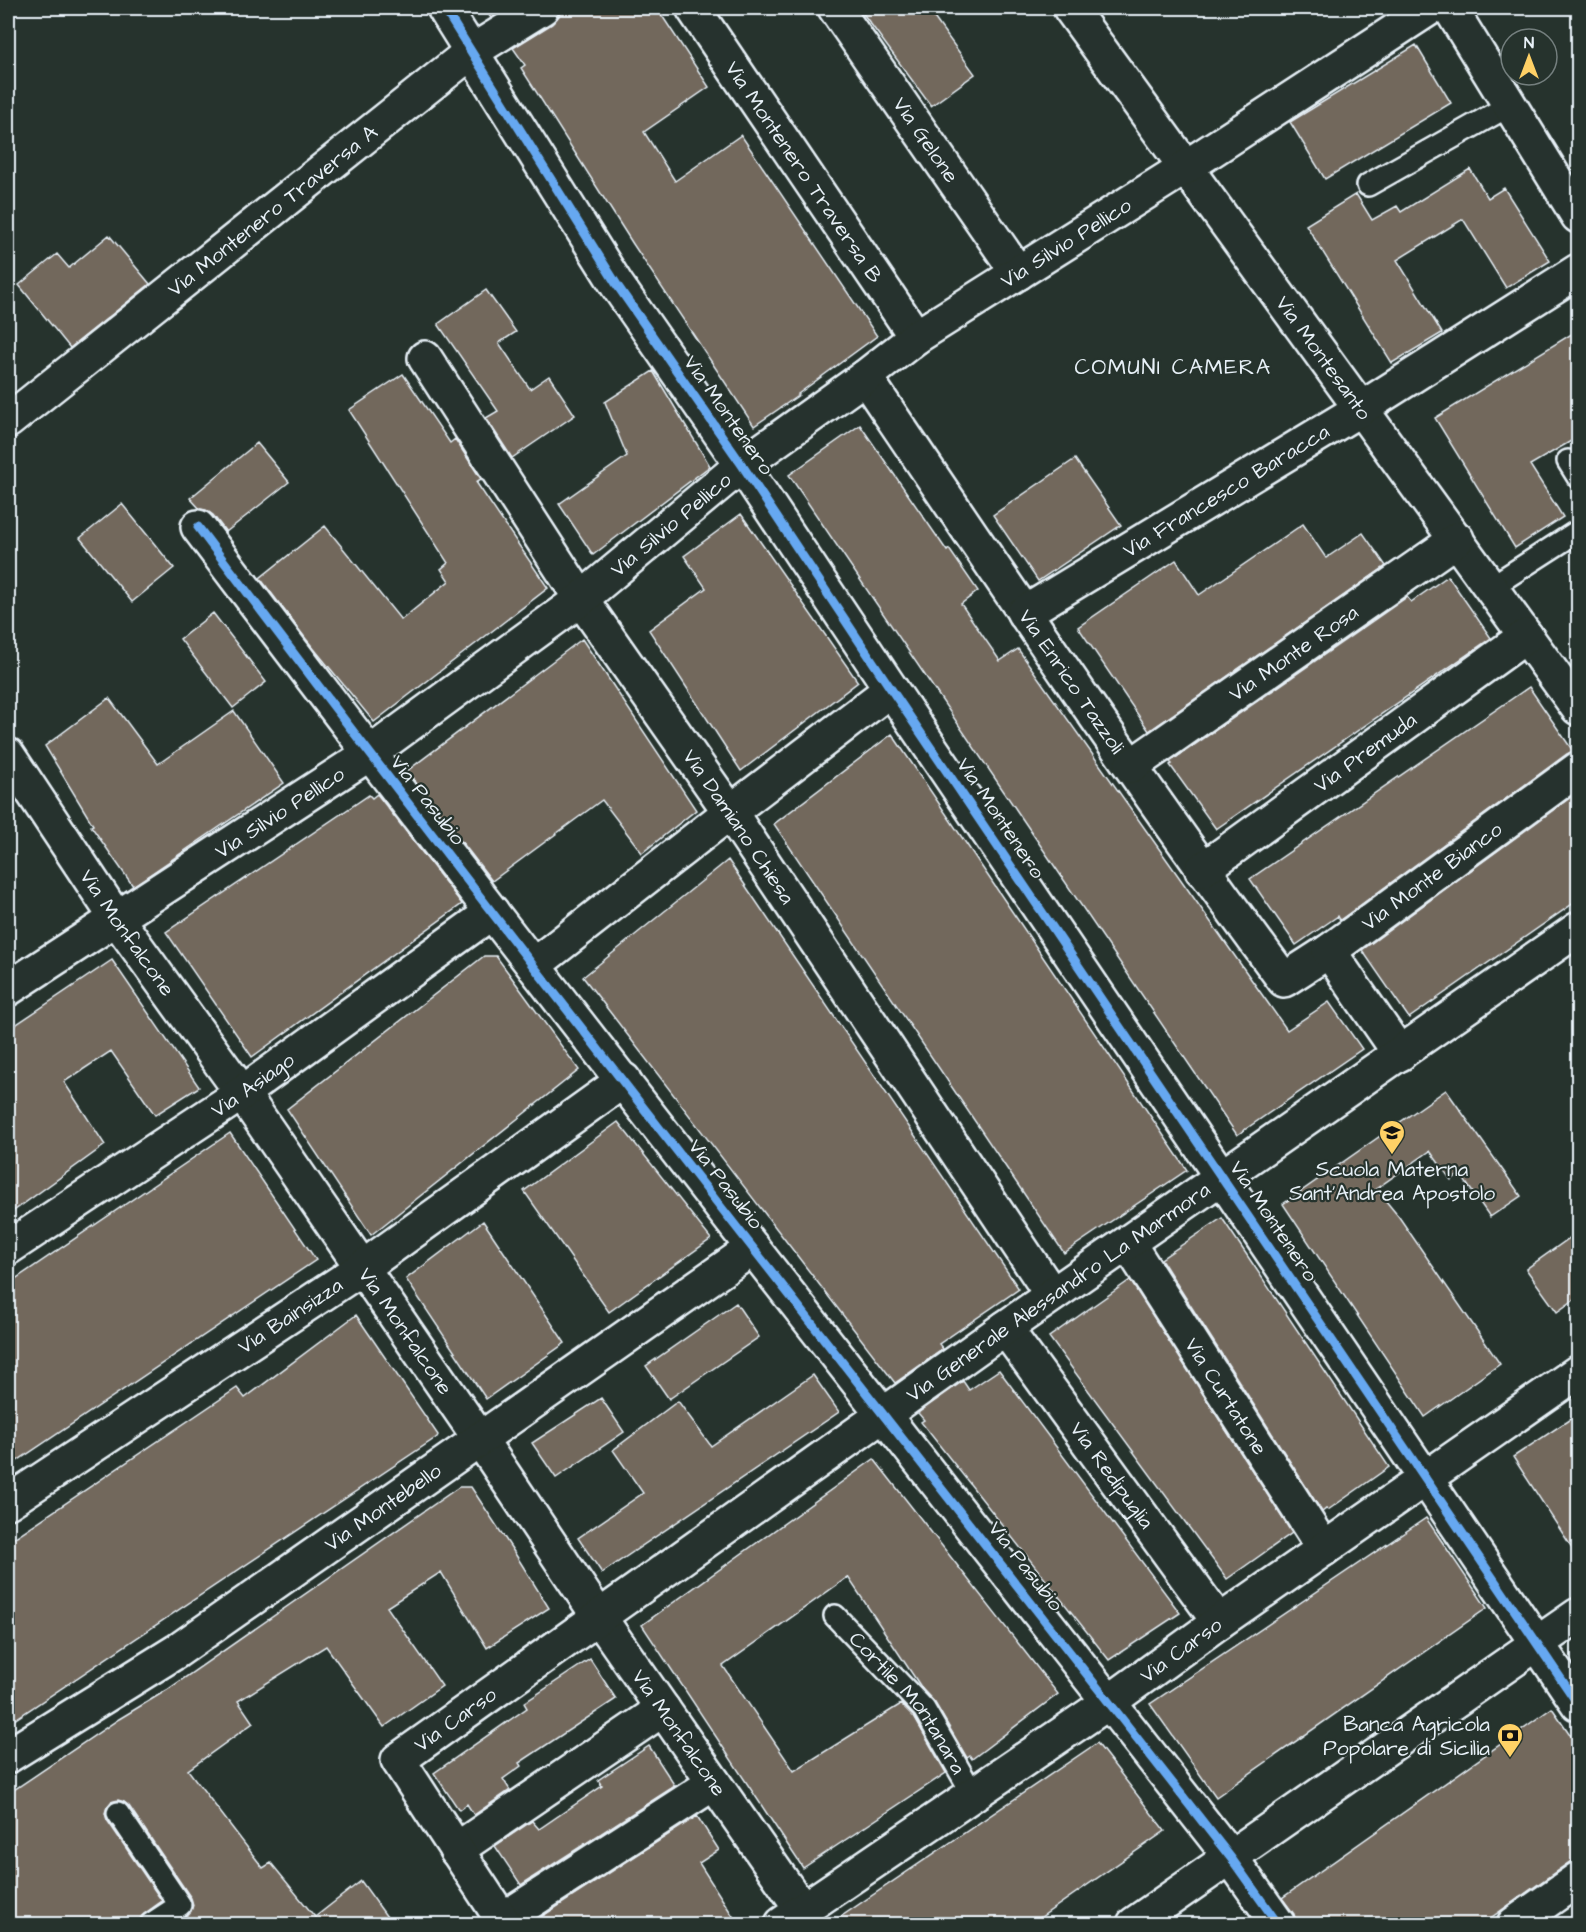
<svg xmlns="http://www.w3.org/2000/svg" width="1586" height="1932" font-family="'Architects Daughter',sans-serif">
<rect width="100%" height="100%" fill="#26332d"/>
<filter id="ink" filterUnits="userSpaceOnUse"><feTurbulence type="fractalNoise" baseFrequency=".0167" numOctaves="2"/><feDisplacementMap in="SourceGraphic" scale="12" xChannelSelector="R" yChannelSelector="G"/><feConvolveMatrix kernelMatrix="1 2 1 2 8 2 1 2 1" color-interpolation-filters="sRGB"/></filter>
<g filter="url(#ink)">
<path fill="#72675c" stroke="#e8f1f8" stroke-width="1.5" d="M484,8H507L491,18Z
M561,8H657L709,87L644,132L675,181L741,135L877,336L798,394L799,395L754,426L633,244L521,68L525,65L513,48L552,24L559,16Z
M859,8H927L975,74L931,106Z
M1416,45L1451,103L1325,179L1290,122Z
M1470,169L1488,198L1504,188L1550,261L1506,288L1463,219L1397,260L1442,333L1392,363L1306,225L1356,194L1372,220L1397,206L1401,212Z
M109,235L150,284L70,348L19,285L57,254L69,268Z
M486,290L516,332L499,343L530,389L549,376L575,415L512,458L486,418L498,411L438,324Z
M1578,330V437L1530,465L1563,517L1515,548L1435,418Z
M653,371L710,466L593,555L559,504L627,456L605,402Z
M403,374L450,443L455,439L481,479L476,482L548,588L374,722L306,639L260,578L325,526L401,620L449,581L441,569L448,563L349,410Z
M860,425L947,551L949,549L978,591L961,604L1000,661L1018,649L1287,1030L1329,1002L1362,1049L1237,1135L789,475Z
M257,443L289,482L226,532L213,515L206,510L200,509L190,498Z
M1075,459L1121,525L1038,581L993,515Z
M122,504L174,568L132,602L80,538Z
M741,514L858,682L741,771L649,630L706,588L684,556Z
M1303,524L1326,558L1363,533L1386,566L1149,731L1078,627L1176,560L1199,595Z
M1448,576L1491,638L1216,829L1170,765L1172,764L1170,762L1407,597L1411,602Z
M213,613L266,682L233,708L180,639Z
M582,639L696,810L642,853L602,800L492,881L407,771Z
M1529,687L1573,751L1567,754L1340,920L1338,916L1296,945L1250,879Z
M109,698L158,764L234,711L284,783L133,886L91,826L93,825L45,746Z
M892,734L1187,1170L1064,1253L774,824Z
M1578,792V900L1409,1018L1362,950Z
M377,794L462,904L252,1057L166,932L369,795L372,798Z
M728,860L1019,1289L939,1344L943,1349L895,1383L583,977Z
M484,956H496L579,1070L371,1235L287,1109Z
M112,960L199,1087L155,1115L111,1051L64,1082L105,1145L8,1215V1030Z
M1446,1090L1521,1196L1490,1217L1460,1174L1451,1180L1430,1151L1376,1189L1399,1217L1500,1364L1425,1417L1283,1204Z
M618,1122L711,1239L609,1312L524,1191Z
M230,1133L316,1260L8,1467V1284Z
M1222,1218L1389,1467L1328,1510L1326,1509L1322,1512L1161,1259Z
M483,1221L565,1343L486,1399L406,1279Z
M1578,1232V1297L1557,1312L1526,1269Z
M1130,1280L1292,1533L1227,1579L1049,1337Z
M736,1303L759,1337L669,1399L646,1366Z
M356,1315L438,1435L437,1437L8,1724V1542L237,1388L245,1398Z
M999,1370L1180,1613L1109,1660L921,1422L924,1420L918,1413L963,1381L969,1390Z
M813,1375L839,1412L602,1573L578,1538L643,1493L613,1450L678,1401L711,1446Z
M601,1398L624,1432L556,1478L532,1443Z
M1578,1414V1557L1513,1457Z
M874,1459L1058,1694L972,1759L970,1756L967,1758L935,1703L923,1690L848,1577L723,1666L794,1771L901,1704L914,1717L946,1773L803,1868L642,1625Z
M459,1487H471L514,1552L549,1608L487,1648L441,1572L387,1607L442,1686L384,1727L326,1646L238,1701L253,1723L188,1770L263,1868L271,1863L315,1917L361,1881L392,1924H174L191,1911L193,1905L191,1898L129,1806L124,1802L118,1800L111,1802L107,1807L105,1813L107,1820L162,1901L144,1914L138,1924H8V1794L119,1719L167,1690Z
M1426,1518L1487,1608L1216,1797L1150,1704Z
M590,1659L616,1699L519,1763L521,1766L503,1779L510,1790L474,1815L467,1804L459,1810L434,1773L527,1708L524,1703Z
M1552,1708L1578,1746V1856L1482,1924H1296L1294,1914L1282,1898Z
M1097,1743L1165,1831L1031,1924H830Z
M649,1746L675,1786L521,1885L495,1846L532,1821L539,1829L602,1786L598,1780Z
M697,1816L719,1850L699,1863L738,1924H546L541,1917Z"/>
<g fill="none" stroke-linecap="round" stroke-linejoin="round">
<defs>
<g id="service">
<path d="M1368,185L1510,105"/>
<path d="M1568,461L1578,477"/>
<path d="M1491,587L1578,531"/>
<path id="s1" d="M835,1616L924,1709L973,1794"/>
<path d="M118,1813L180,1905L151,1924"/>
</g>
<g id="minor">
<path d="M444,8L617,285L742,465L891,689L1578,1704"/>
<path id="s2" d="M693,8L916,337"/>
<path id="s3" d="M835,8L1018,273"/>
<path id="s4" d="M1070,8L1578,708"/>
<path d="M1450,8L1578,216"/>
<path id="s5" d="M425,358L581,599L730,812L1052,1295"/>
<path id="s6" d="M865,377C1002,580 1138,783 1284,980L1329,951L1578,769"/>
<path id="s7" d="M8,421L471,52L542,8"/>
<path d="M198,527C536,976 885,1416 1231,1858L1278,1924"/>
<path id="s8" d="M1024,613L1362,408L1578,271"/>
<path id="s9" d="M8,755L116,918L242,1093L480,1439L599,1617L803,1911"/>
<path id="s10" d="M1131,766L1457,539"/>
<path id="s11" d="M1202,870L1526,636"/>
<path d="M1329,951L1400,1054"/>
<path d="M534,965L730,812L891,689"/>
<path id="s12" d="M8,989L369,754L581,599L742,465L865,377L916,337L1186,167L1430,8"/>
<path id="s13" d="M1128,1243L1324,1549"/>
<path id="s14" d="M8,1248L242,1093L492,912"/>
<path id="s15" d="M1005,1328L1219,1622"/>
<path id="s16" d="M8,1502L362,1268L624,1080"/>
<path id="s17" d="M8,1756L177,1651L753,1248"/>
<path d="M456,1850L663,1709"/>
<path d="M502,1920L714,1783"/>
<path id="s18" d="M505,1924L398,1760L1005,1328L1578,929"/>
<path id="s19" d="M782,1924L1109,1702L1219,1622L1578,1372"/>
<path d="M1514,1924L1578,1879"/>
</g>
<path id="secondary" d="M1134,1924L1578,1615"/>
</defs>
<use href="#service" stroke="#e8f1f8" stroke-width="26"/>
<use href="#minor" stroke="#e8f1f8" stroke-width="38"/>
<use href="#secondary" stroke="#e8f1f8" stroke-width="38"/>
<use href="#service" stroke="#26332d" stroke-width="21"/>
<use href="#minor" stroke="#26332d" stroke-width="33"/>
<use href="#secondary" stroke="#26332d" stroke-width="33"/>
<defs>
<path id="cycleway" d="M444,8L617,285L742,465L891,689L1578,1704
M198,527C536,976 885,1416 1231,1858L1278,1924"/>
</defs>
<use href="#cycleway" stroke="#26332d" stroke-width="13"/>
<use href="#cycleway" stroke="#66a8f1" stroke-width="9"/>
</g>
</g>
<defs>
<symbol id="school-pin" viewBox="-11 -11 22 30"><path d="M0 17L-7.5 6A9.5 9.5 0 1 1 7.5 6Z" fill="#ffd166" stroke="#26332d"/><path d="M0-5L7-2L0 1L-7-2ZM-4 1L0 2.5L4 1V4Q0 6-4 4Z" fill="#111"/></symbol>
<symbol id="bank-pin" viewBox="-11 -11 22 30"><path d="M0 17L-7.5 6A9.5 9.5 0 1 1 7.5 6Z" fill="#ffd166" stroke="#26332d"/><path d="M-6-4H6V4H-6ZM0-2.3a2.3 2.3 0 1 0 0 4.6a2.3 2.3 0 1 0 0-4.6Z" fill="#111"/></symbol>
</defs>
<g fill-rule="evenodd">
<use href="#school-pin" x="1377" y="1118" width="30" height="40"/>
<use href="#bank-pin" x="1495" y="1721" width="30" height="40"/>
</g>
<g text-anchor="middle" stroke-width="4.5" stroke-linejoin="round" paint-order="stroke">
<g font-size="21" fill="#e8f1f8" stroke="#26332d">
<text dy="7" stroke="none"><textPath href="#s3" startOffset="160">Via Gelone</textPath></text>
<text dy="7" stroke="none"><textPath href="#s2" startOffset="198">Via Montenero Traversa B</textPath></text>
<text dy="7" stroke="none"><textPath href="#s7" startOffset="338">Via Montenero Traversa A</textPath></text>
<text dy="7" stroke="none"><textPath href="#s12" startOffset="1296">Via Silvio Pellico</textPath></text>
<text dy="7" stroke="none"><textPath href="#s4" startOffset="432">Via Montesanto</textPath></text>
<text transform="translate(729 415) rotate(55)" y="7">Via Montenero</text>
<text dy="7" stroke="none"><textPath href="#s8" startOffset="236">Via Francesco Baracca</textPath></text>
<text dy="7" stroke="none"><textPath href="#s12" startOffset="810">Via Silvio Pellico</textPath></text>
<text dy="7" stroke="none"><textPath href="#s10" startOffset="198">Via Monte Rosa</textPath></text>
<text dy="7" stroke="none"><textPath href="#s6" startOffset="368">Via Enrico Tazzoli</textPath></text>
<text dy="7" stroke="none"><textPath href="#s11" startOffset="201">Via Premuda</textPath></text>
<text transform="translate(428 800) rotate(52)" y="7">Via Pasubio</text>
<text dy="7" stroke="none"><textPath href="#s12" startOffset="324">Via Silvio Pellico</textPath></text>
<text transform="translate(1001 818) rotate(56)" y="7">Via Montenero</text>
<text dy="7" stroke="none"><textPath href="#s5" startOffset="564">Via Damiano Chiesa</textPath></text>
<text dy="7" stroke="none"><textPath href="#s6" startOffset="915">Via Monte Bianco</textPath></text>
<text dy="7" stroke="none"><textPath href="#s9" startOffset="214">Via Monfalcone</textPath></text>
<text dy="7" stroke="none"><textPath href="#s14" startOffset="294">Via Asiago</textPath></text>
<text transform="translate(726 1184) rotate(52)" y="7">Via Pasubio</text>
<text transform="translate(1274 1221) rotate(56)" y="7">Via Montenero</text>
<text dy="7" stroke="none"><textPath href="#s18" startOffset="1005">Via Generale Alessandro La Marmora</textPath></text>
<text dy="7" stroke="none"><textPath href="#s16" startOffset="338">Via Bainsizza</textPath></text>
<text dy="7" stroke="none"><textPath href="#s9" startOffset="700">Via Monfalcone</textPath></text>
<text dy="7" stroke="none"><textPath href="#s13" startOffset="182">Via Curtatone</textPath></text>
<text dy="7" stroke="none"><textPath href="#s15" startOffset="182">Via Redipuglia</textPath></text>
<text dy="7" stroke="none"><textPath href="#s17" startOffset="450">Via Montebello</textPath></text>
<text transform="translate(1026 1566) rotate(52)" y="7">Via Pasubio</text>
<text dy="7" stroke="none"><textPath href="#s19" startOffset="484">Via Carso</textPath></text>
<text dy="7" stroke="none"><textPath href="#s1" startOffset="114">Cortile Montanara</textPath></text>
<text dy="7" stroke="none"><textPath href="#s18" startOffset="266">Via Carso</textPath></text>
<text dy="7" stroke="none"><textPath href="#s9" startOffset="1186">Via Monfalcone</textPath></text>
</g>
<g font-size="21" fill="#e8f1f8" stroke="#26332d">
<text x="1392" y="1176">Scuola Materna<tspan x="1392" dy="24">Sant'Andrea Apostolo</tspan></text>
<text x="1490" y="1731" text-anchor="end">Banca Agricola<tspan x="1490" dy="24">Popolare di Sicilia</tspan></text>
</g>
<g font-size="22" letter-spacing="1.5" fill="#e8f1f8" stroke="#26332d">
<text x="1173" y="374">COMUNI CAMERA</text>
</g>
</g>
<rect width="1586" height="1932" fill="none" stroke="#26332d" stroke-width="30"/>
<rect x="15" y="15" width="1556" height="1902" fill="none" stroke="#e8f1f8" stroke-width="2" filter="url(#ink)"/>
<g transform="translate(1529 57)"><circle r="28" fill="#26332d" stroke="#747f7e" stroke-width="1.5"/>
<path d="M0-4.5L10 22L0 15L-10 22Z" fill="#ffd166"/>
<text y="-9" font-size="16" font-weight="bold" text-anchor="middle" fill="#e8f1f8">N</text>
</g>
</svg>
